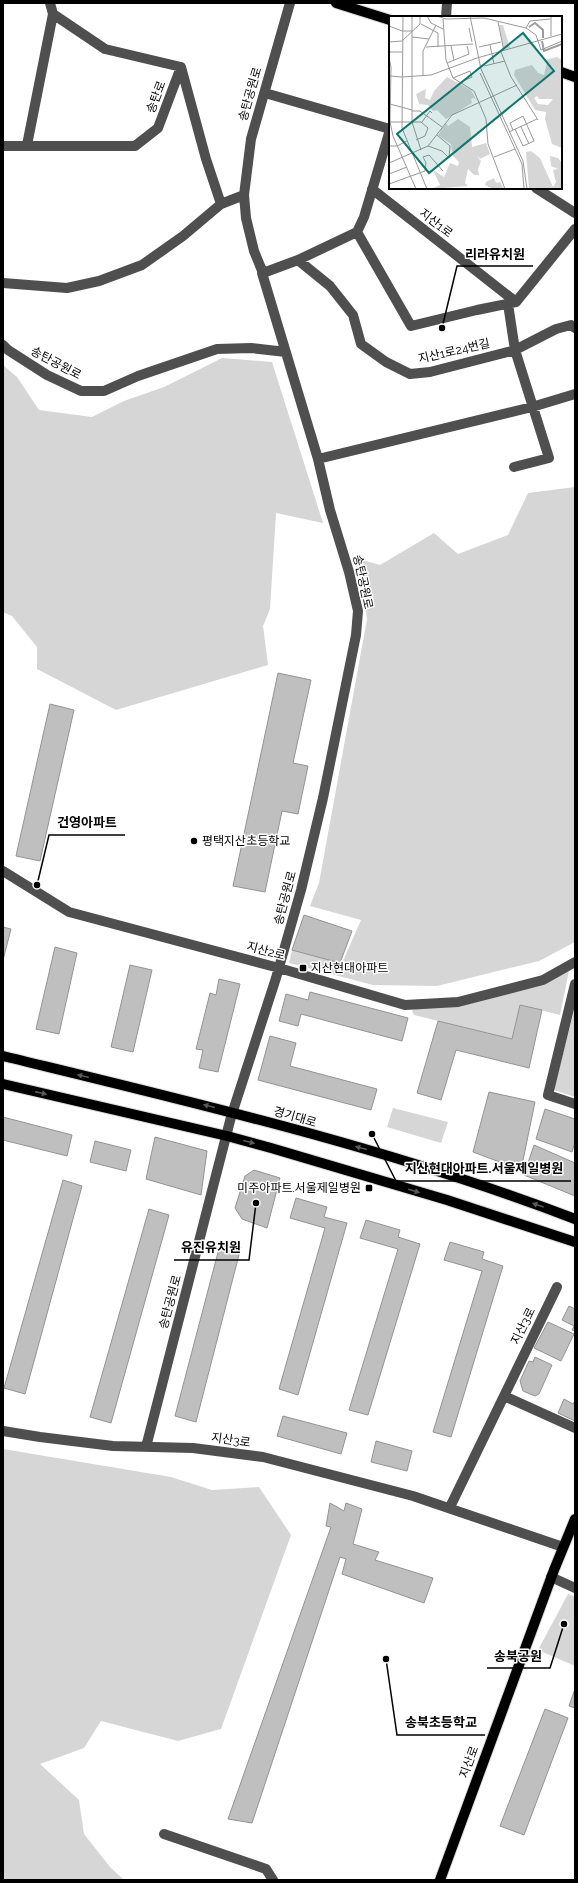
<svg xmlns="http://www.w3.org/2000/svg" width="578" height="1883" font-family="Raleway,'Noto Sans KR',sans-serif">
<rect width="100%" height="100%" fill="#fff"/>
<path fill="#d6d6d6" d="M222,358L272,362L323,523L276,513L270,609L263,626L268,665L116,710L37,669V647L12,616L3,612V365L17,377L39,410L92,417L124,401L164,387Z
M575,487V942L539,961L437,986L373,985L289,963L292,950L372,970L343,961L361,920L310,906L319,883L367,619L359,559L380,565L434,533L458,554L508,535L528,493Z
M570,966L560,1015L520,1005L512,1039L414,1015L412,1011L416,1007L471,1001Z
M575,1007V1097L554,1090Z
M393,1108L448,1122L441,1143L387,1127Z
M3,1449L171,1477L212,1490L259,1487L291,1535L221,1729L178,1741L101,1721L84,1748L40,1764L79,1800L84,1834L110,1867L124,1880H3Z
M568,1594L575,1597V1666L538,1650Z"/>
<path fill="#bfbfbf" stroke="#939393" d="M278,673L311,680L293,763L308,766L298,814L282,811L265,892L233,886Z
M50,704L74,710L40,861L16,856Z
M304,915L352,931L340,963L292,950Z
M3,927L11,929L3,960Z
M55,947L77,953L59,1034L36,1029Z
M130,965L152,970L133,1052L111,1047Z
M219,979L240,984L218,1072L199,1068L203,1050L196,1049L210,993L216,995Z
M310,992L408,1018L402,1041L301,1014L298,1026L279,1021L286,994L308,1000Z
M520,1005L542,1010L529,1068L456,1050L441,1100L417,1093L438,1021L512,1039Z
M270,1036L296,1043L290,1066L377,1089L371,1110L258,1080Z
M489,1092L535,1102L521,1170L473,1152Z
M545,1109L575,1119V1142L572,1152L536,1139Z
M3,1117L72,1135L67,1156L3,1140Z
M155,1137L207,1151L201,1195L146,1179Z
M95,1141L131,1150L126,1171L90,1162Z
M534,1145L575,1163V1196L524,1175Z
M254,1170L280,1178L267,1228L242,1219L235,1208L245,1176Z
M63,1180L82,1186L25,1394L4,1388Z
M296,1198L327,1207L324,1217L347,1223L298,1395L279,1389L325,1228L290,1218Z
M149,1209L169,1215L111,1423L90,1417Z
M366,1220L400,1230L398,1237L420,1244L368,1415L349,1410L398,1249L360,1238Z
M221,1241L241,1247L196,1422L175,1416Z
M450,1242L484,1252L482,1259L503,1266L451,1437L433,1432L482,1271L444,1260Z
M569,1306L575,1309V1331L572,1330L574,1326L562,1320Z
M548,1322L574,1334L561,1361L534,1348Z
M535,1357L552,1365L539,1394L535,1396L523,1391L520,1381L529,1361L533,1362Z
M564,1399L573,1404L575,1401V1421L558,1413Z
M283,1416L347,1433L341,1454L277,1436Z
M376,1441L412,1451L407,1471L371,1462Z
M330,1503L344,1511L346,1503L362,1509L353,1544L379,1552L375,1560L433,1578L424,1603L342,1574L346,1559L340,1557L252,1823L228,1819L331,1527L326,1526Z
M575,1689V1708L569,1706Z
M545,1709L568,1718L524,1835L500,1826Z"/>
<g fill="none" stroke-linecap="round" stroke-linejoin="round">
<defs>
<path id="major" d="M336,3L390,20
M561,72L575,77
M3,1056C196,1103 390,1148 575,1219
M3,1084L227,1136L271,1148L447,1200L575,1242
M440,1880L554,1570L575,1519"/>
</defs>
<use href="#major" stroke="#dbdbdb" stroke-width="12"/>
<path stroke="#4f4f4f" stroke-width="10" d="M446,17L447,3
M181,67L206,159L221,204
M265,93L390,129
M390,130L364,217L357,232L411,326L477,310L516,302
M27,145L53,14
M3,146H135L158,128L181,67L105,49L53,14L50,3
M536,188L575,213
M372,189L516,302
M298,260L357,232
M263,273L298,260L330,286L353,315L361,344L386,362L410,374L430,372L515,350L556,329L571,325L575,328
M3,283L67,288L99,281L142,265L183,236L221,204L244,195
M516,302L575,229
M508,304L515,350L549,458L514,467
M3,345L8,350L47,375L81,391H104L138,376L217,349L251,348L286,352
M318,459L532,407L575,394
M3,871L69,912L279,968L405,1005L458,1002L543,980L575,962
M575,984L548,1095L575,1104
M504,1396L575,1428
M3,1431L40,1437L113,1446L193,1448L263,1457L413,1496L563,1547
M146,1447L231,1117L276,978L301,890L323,798L356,635L358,611L349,572L330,510L318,459L262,273H263L254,251L246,218L244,195L251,139L290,3
M450,1507L557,1287
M551,1577L575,1588
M164,1834L266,1869L273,1880"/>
<use href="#major" stroke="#000" stroke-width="10"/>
</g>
<defs><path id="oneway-solid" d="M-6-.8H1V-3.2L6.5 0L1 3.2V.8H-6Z"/></defs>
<g fill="#595959">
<use href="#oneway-solid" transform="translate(83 1076) rotate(-166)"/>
<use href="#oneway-solid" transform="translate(41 1093) rotate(13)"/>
<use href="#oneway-solid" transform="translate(209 1106) rotate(-166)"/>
<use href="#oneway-solid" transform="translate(249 1142) rotate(15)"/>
<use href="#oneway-solid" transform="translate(361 1148) rotate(-165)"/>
<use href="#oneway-solid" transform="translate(414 1191) rotate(16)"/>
<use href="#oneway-solid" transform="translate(538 1205) rotate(-161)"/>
</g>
<g fill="#000" stroke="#fff" stroke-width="1.5">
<circle cx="194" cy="841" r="4"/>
<rect x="299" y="964" width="8" height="8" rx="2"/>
<rect x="365" y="1184" width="8" height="8" rx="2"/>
</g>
<g text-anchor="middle" stroke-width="3" stroke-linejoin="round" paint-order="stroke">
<g font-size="12" fill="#000" stroke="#fff">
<text transform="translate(250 94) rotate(-74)" y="4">송탄공원로</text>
<text transform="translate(156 97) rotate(-69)" y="4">송탄로</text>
<text transform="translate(436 223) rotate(38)" y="4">지산1로</text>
<text transform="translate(454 351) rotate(-13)" y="4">지산1로24번길</text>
<text transform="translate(56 363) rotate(28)" y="4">송탄공원로</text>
<text transform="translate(363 582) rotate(78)" y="4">송탄공원로</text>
<text transform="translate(285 898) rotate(-75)" y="4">송탄공원로</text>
<text transform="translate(266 951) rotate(15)" y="4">지산2로</text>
<text transform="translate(295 1117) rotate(16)" y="4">경기대로</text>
<text transform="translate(170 1302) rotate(-75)" y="4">송탄공원로</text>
<text transform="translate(523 1326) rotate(-64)" y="4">지산3로</text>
<text transform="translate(231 1440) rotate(8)" y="4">지산3로</text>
<text transform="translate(469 1762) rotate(-70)" y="4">지산로</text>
</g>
<g font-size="12" fill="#000" stroke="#fff" text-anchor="start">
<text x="202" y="845">평택지산초등학교</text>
<text x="311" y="972">지산현대아파트</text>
<text x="361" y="1192" text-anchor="end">미주아파트.서울제일병원</text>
</g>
</g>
<g transform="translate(389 16)">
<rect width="173" height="173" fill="#fff"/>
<path d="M110,9H114L121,32L115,33ZM168,41L173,44V132L163,128L156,103L157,96L146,94L125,59L126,54L143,49L149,57L155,59L158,46L156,44ZM148,80L150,83H164L159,89L149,88L145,82ZM58,61L82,74L88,85L85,82L82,83L83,87L57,103L48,94L44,95L39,89L30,88L27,78L37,73L36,82L41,84L45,75ZM69,103L81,111L83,131L97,127L101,138L91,143L88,139L90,143L92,145L89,153L90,159H85L79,153L76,167L79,170L43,173L51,169L44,154L55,161L61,147L69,150L70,146L64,140L62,128L49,119L57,107L59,110ZM142,135L151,142L164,171L167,166L164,154L169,153L162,150L161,140L169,142L173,147V173H140L137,136ZM105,162L107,167L111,166L115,173H104L96,169L97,166Z" fill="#d6d6d6" fill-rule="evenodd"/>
<path fill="none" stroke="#9d9d9d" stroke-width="2" d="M140,11L146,7L154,14V22M153,25L155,35L173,28"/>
<path fill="none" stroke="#999" stroke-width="1" d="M14,0L13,112L38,173M23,0V106L32,134M38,0L42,7L54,13M48,0L57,3L95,2L137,12L147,19L152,34L173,25M81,0L92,53L134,145L138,173M54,3L57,44L64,62L85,75L97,103L99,128L116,173M109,6L115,35M32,8L49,17V31M0,10L13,15H23M80,12L83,26M137,12L141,5L161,3M162,20V0M23,21L40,23M0,26L13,25L31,8V0M101,29L105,48M62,30L65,44M37,31L84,28M90,31L112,26M0,36H13M112,36L122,61L149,104M0,42L2,51L1,106L4,120L27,173M58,47L80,38L78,30M95,50L116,45M91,57L133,148L135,173M34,59V35L47,9M1,60L13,61M13,61L42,59L88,42L173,18M64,62L81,55L83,61L72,66M1,88L23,94M23,95H31L53,111M0,106H32L39,112L36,120L27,124M33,106L41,95L43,97M132,111L140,128M124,114L121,107L134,100L145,125L134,130L126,113M120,116L148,103M0,130H8L18,125M39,130L53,135L60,142L61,130L48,119M105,141L126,133M0,147L39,130L63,99L128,69M0,158L18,151M0,168L36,155L37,147L34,141L40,139L54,155"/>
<path fill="#0f766e" fill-opacity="0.15" stroke="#0f766e" stroke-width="2" d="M134,17L165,55L40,157L8,118Z"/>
<rect width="173" height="173" fill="none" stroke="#000" stroke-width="2"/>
</g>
<path fill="none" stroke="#000" stroke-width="1.5" d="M442 328L457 266H533M37 885L49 835H125M372 1134L396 1181H571M256 1203L249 1260H174M564 1624L550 1668H487M386 1659L397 1735H485"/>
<g fill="#000" stroke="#fff" stroke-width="1.5">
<circle cx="442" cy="328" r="4"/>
<circle cx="37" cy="885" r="4"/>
<circle cx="372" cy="1134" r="4"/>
<circle cx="256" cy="1203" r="4"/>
<circle cx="564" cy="1624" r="4"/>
<circle cx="386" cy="1659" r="4"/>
</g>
<g font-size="13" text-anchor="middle" font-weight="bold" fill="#000" stroke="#fff" stroke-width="3" stroke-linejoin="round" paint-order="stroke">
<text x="495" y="259">리라유치원</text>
<text x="87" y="827">건영아파트</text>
<text x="484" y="1173">지산현대아파트.서울제일병원</text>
<text x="211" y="1252">유진유치원</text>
<text x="518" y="1661">송북공원</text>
<text x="441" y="1727">송북초등학교</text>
</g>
<rect width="578" height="1883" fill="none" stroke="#000000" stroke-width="8"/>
</svg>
